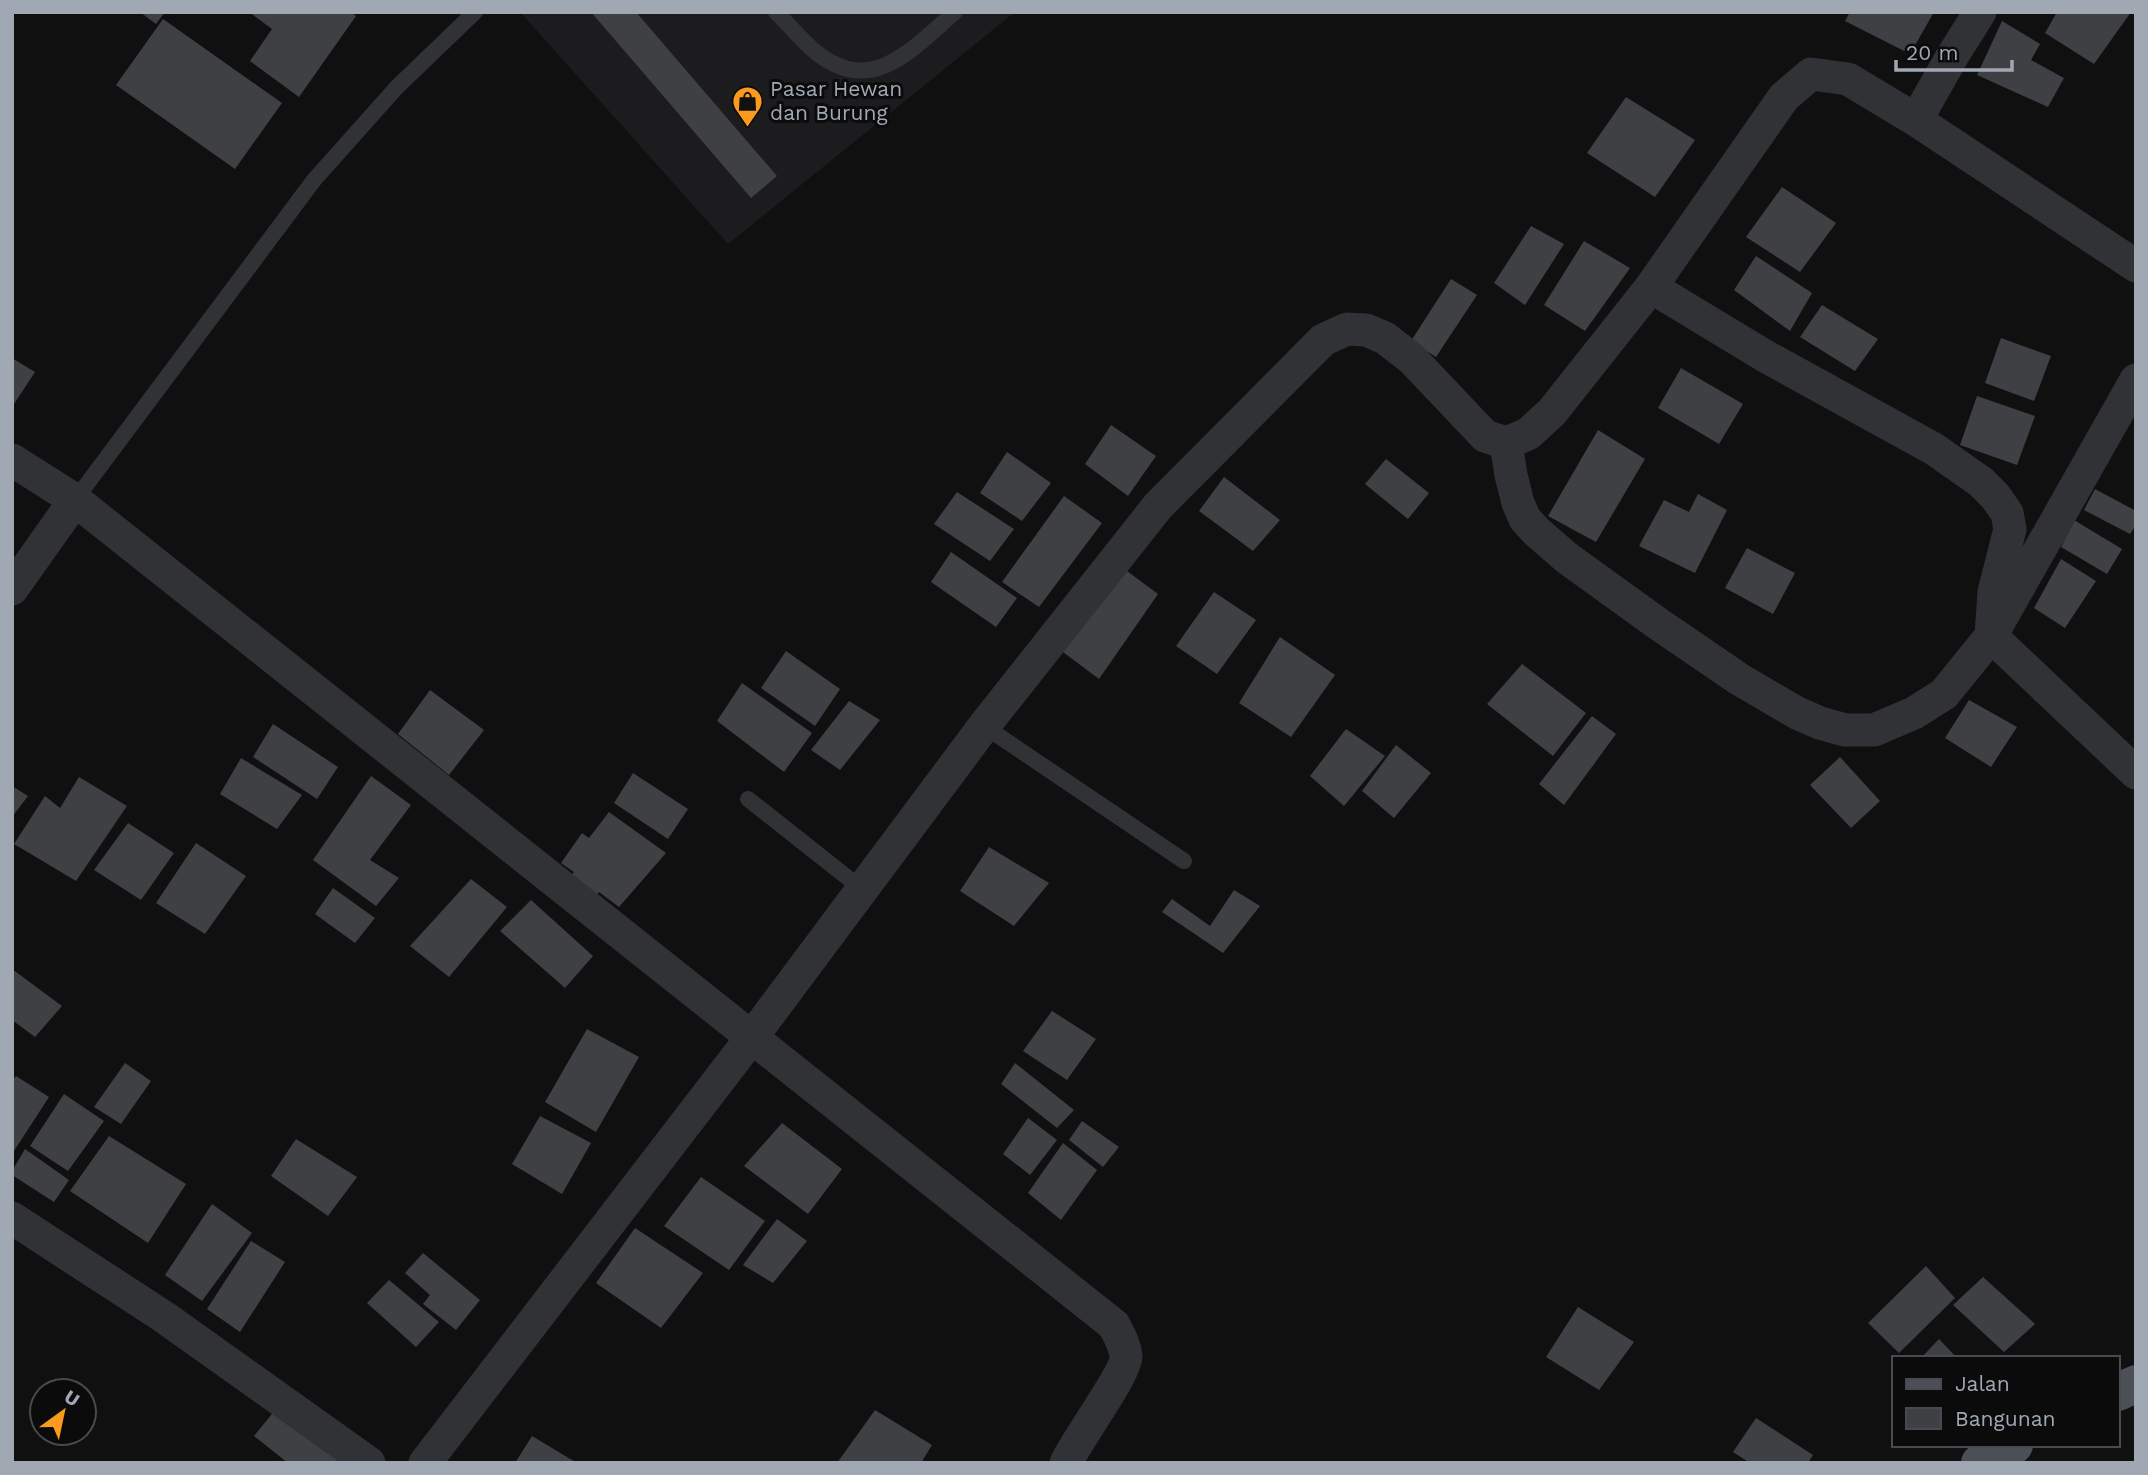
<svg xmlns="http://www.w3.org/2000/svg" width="2148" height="1475" font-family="'Work Sans',sans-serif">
<rect width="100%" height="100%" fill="#101011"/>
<path fill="#1c1c1e" d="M520,12H1015L728,244Z"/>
<path fill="#3e4044" d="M140,12H165L156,24Z
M249,12H351L356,16L299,97L250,61L272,29Z
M591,12H636L777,176L751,198Z
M1850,12H1934L1910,54L1845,21Z
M2057,12H2131L2094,64L2045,33Z
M163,19L282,103L235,169L116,85Z
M2002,21L2040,44L2031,60L2064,78L2048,107L1977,75Z
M1626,97L1695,140L1655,197L1587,153Z
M1782,187L1836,223L1800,272L1746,237Z
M1531,226L1564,244L1525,305L1494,283Z
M1584,241L1630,268L1585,331L1544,305Z
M1756,256L1812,293L1790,331L1734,290Z
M1451,279L1477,295L1436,357L1411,341Z
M1822,305L1878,339L1855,371L1800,337Z
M2001,338L2051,356L2034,401L1985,383Z
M12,358L35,372L12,407Z
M1681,368L1743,404L1719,444L1658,408Z
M1977,396L2035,416L2017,465L1960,445Z
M1111,425L1156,456L1128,496L1085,464Z
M1598,430L1645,459L1596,542L1548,516Z
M1007,452L1051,483L1022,521L980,493Z
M1386,459L1429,493L1408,519L1365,484Z
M1224,477L1280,520L1253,551L1199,511Z
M2095,489L2136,511V525L2130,534L2084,510Z
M957,492L1014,529L990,561L934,524Z
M1698,494L1727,510L1695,573L1639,546L1664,500L1689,512Z
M1064,496L1102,523L1039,607L1002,582Z
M2074,520L2122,549L2107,574L2061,547Z
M1747,548L1795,573L1773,614L1725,588Z
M951,552L1017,598L996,627L931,582Z
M2061,559L2096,581L2065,628L2034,608Z
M1123,568L1158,594L1099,679L1063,652Z
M1214,592L1256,620L1217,674L1176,646Z
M1280,637L1335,675L1291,737L1239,703Z
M786,651L840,689L815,726L761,688Z
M1522,664L1586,713L1553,756L1487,704Z
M742,683L812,733L784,772L717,721Z
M430,690L484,730L449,775L398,734Z
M1969,700L2017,727L1991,767L1945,738Z
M849,701L880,720L840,770L811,750Z
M1592,716L1616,734L1564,805L1539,784Z
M273,724L338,767L317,799L253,757Z
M1346,729L1385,756L1344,806L1310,776Z
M1396,745L1431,773L1394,818L1362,791Z
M1840,757L1880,801L1851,828L1810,785Z
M241,758L302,795L277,829L220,794Z
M633,773L688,809L668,839L614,803Z
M371,776L411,805L370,860L399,878L376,906L313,860Z
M79,777L127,806L76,881L14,844L45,796L60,808Z
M12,786L28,796L12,817Z
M609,812L666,853L619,907L599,892L591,901L567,881L574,872L561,863L582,833L589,838Z
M128,823L174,853L141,900L94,870Z
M196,843L246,876L205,934L156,903Z
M989,847L1049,883L1014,926L960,891Z
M471,879L507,907L449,977L410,946Z
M333,888L375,918L355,943L315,914Z
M1234,890L1260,906L1223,953L1162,912L1172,899L1210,926Z
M531,900L593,956L565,988L500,931Z
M12,969L62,1006L35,1037L12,1020Z
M1052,1011L1096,1039L1067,1080L1023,1051Z
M587,1029L639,1057L596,1132L545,1102Z
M125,1063L151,1081L121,1124L94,1107Z
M1015,1063L1074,1110L1057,1128L1001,1084Z
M16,1076L49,1097L12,1154V1081Z
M64,1094L104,1121L68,1171L30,1146Z
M540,1116L591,1143L562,1194L512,1164Z
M1028,1118L1057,1140L1030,1175L1003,1154Z
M1082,1121L1119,1147L1103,1167L1069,1140Z
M782,1123L842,1169L808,1214L744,1166Z
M109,1136L186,1184L148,1243L70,1191Z
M296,1139L357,1177L328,1216L271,1176Z
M1063,1143L1097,1170L1061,1220L1028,1193Z
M25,1149L69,1180L54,1202L12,1175V1171Z
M701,1177L765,1221L729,1270L664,1226Z
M212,1204L252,1233L202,1301L165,1275Z
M777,1219L807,1241L773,1283L743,1265Z
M635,1228L703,1273L661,1328L596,1283Z
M251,1241L285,1262L240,1332L207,1309Z
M423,1253L480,1300L456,1330L423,1304L430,1295L405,1273Z
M1926,1266L1955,1298L1899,1353L1868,1323Z
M1983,1277L2035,1324L2004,1352L1953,1305Z
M389,1280L439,1322L416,1347L367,1303Z
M1578,1307L1634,1342L1599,1390L1546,1357Z
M1939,1339L1957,1358H1921Z
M276,1409L343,1463H288L254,1436Z
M875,1410L932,1445L921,1463H837Z
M1756,1418L1813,1455L1808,1463H1750L1733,1452Z
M532,1436L577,1463H515Z"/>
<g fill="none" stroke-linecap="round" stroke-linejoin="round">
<path stroke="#303236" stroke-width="16" d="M776,12C788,24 799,37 811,48C869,100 910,51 955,12
M75,500L314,180L397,87L475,12
M984,726L1184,861
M748,799L862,889"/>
<path stroke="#303236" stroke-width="33" d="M1916,120L2136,266
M2136,380L1991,636L2136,773
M1506,443L1511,475L1518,503L1525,519L1537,532L1567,558L1657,623L1739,679L1797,713L1820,723L1845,730H1874L1914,713L1944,694L1991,636L1994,592L2010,529L2007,513L1995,496L1981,482L1934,449L1765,356L1651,287
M12,460L75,500L1114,1325C1119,1335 1125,1345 1126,1356C1127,1372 1076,1441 1066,1463
M12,589L75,500
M12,1218L164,1317L369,1463
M425,1463L752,1037L984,726L1158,506L1323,340L1347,329L1366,330L1385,338L1412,359L1485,436L1506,443L1528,434L1552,412L1651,287L1784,97L1811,74L1848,79L1916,120L1953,55L1980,12"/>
<path stroke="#4c4f55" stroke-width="38" d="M2118,1392L2136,1384
M1980,1463L2014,1445"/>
</g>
<defs>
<symbol id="shop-pin" viewBox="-11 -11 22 30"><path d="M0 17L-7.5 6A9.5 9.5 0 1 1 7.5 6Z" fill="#fa9a1f" stroke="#0b0b0c"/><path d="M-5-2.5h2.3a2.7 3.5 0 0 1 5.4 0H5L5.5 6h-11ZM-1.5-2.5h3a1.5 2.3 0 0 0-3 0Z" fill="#111"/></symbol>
</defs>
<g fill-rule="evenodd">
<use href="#shop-pin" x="730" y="84" width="35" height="47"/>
</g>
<g text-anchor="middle" stroke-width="6" stroke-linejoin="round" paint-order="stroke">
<g font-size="21" fill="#a0a8b3" stroke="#0b0b0c" text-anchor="start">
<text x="770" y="96">Pasar Hewan<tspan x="770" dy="24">dan Burung</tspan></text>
</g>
</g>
<rect width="2148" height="1475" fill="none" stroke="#a0a8b3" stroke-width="28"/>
<rect x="1892" y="1356" width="228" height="91" fill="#0b0b0c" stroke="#474a4f" stroke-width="2"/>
<rect x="1906" y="1379" width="35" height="10" fill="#4c4f55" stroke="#474a4f" stroke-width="2"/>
<text x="1955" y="1391" font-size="21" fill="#a0a8b3">Jalan</text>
<rect x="1906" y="1408" width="35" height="21" fill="#3e4044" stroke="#474a4f" stroke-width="2"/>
<text x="1955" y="1426" font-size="21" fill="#a0a8b3">Bangunan</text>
<g transform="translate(63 1412) rotate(33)"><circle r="33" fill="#0b0b0c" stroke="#474a4f" stroke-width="2"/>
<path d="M0-5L12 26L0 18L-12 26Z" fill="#fa9a1f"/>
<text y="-10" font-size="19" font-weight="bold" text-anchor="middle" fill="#a0a8b3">U</text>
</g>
<path d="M1896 60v10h116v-10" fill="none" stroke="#a0a8b3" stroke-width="3.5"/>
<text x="1906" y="60" font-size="21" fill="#a0a8b3" stroke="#0b0b0c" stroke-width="5" paint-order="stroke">20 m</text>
</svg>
